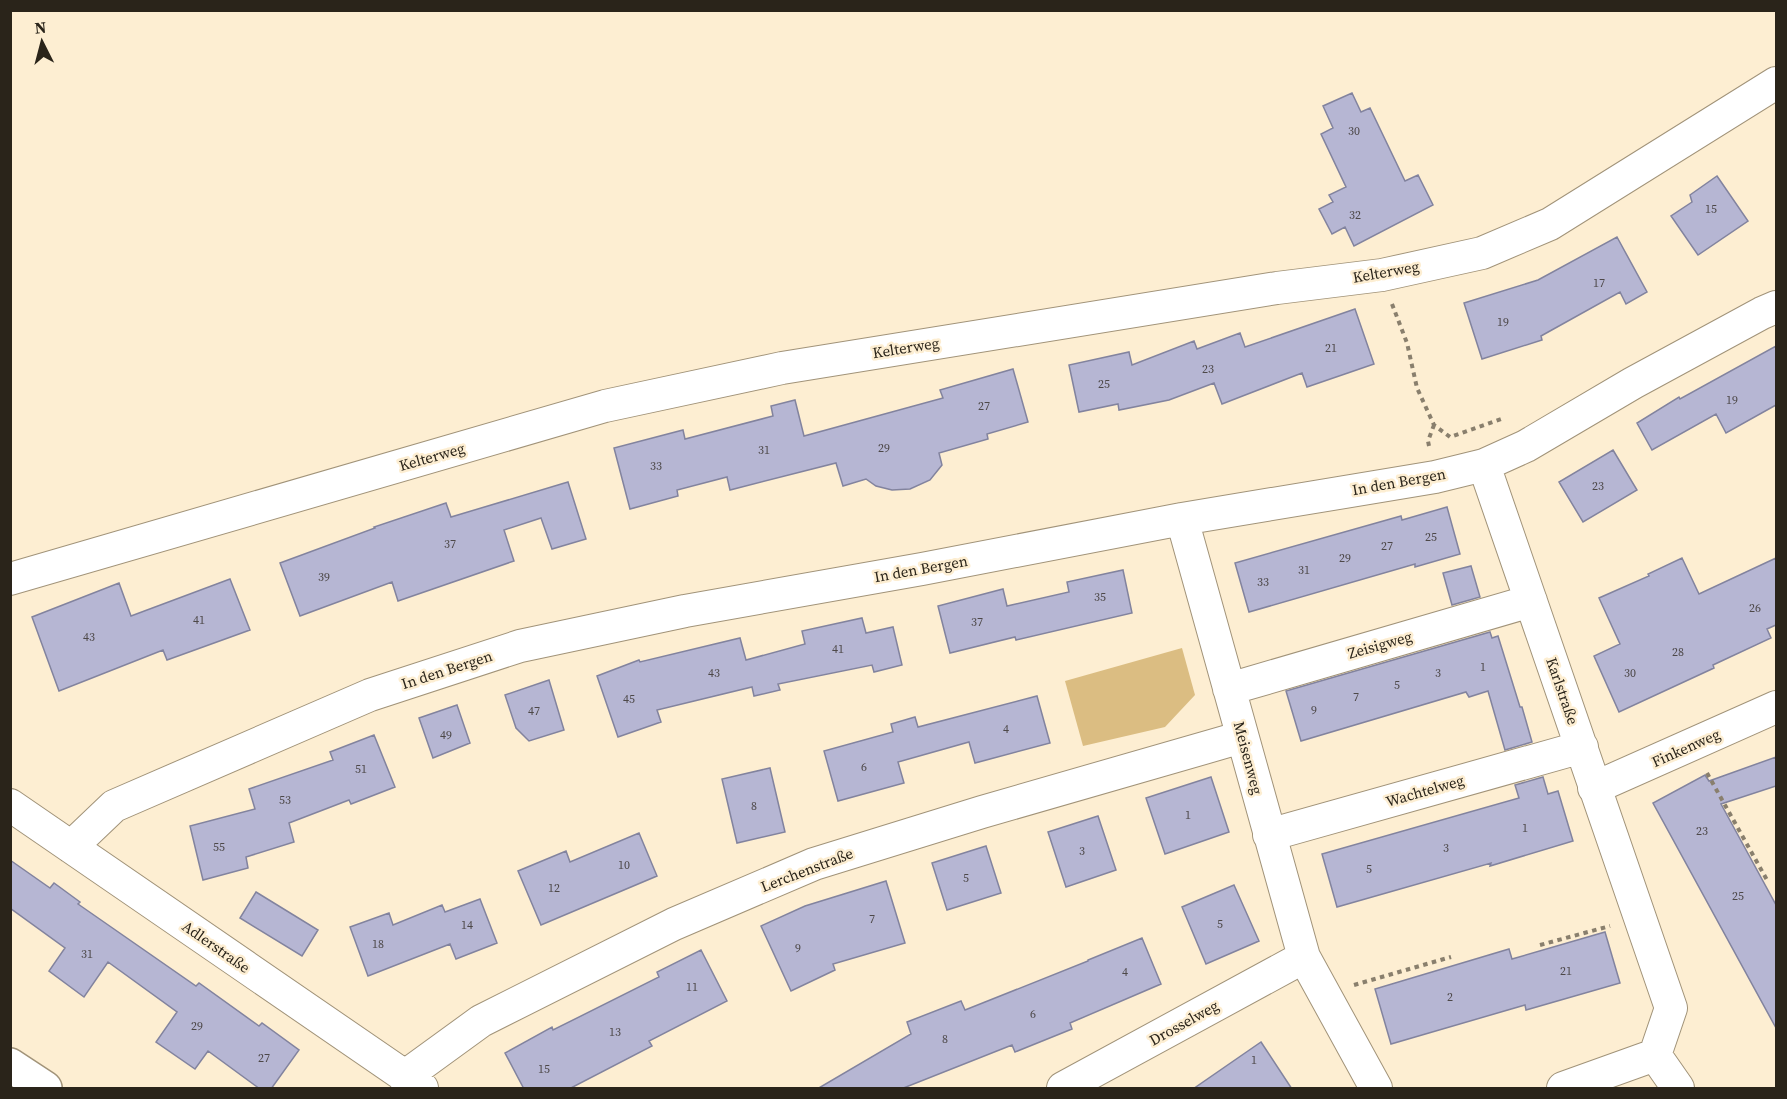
<svg xmlns="http://www.w3.org/2000/svg" width="1787" height="1099" font-family="'Source Serif 4',serif">
<rect width="100%" height="100%" fill="#fdeed2"/>
<path fill="#dbbd82" d="M1182,648L1195,695L1165,727L1083,746L1065,681Z"/>
<path fill="#b6b6d3" stroke="#82839e" stroke-width="1.5" d="M1352,93L1361,112L1370,108L1405,181L1418,175L1433,205L1354,246L1345,227L1332,234L1319,209L1333,202L1329,195L1346,187L1321,134L1333,128L1323,106Z
M1717,176L1748,221L1698,255L1671,216L1692,202L1690,195Z
M1617,237L1647,292L1626,304L1620,292L1541,336L1542,340L1482,359L1464,303L1538,280Z
M1355,309L1374,364L1307,387L1302,373L1222,404L1214,383L1169,400L1119,410L1118,404L1079,412L1069,365L1129,352L1132,365L1194,341L1197,349L1240,333L1245,347Z
M1776,346V405L1726,433L1716,414L1652,450L1637,423L1679,397L1680,399Z
M1013,369L1028,422L987,434L988,439L939,453L942,465L930,480L910,489L892,490L876,486L866,479L843,486L836,463L730,490L727,477L677,490L678,496L630,509L614,448L683,430L685,439L773,416L771,406L795,400L804,436L943,398L940,390Z
M1613,450L1637,490L1583,522L1559,482Z
M568,482L586,539L552,549L541,518L504,530L514,561L398,601L392,582L300,616L280,563L375,528L374,527L446,503L451,517Z
M1447,507L1460,554L1415,567V564L1249,612L1235,563L1401,516L1402,520Z
M1682,558L1699,594L1776,558V625L1767,629L1771,638L1713,665L1714,668L1619,712L1594,656L1620,644L1599,598L1649,576L1648,574Z
M1471,566L1480,597L1452,605L1443,573Z
M1123,570L1132,613L1016,640L1015,637L950,653L938,606L1003,589L1007,606L1069,592L1067,582Z
M230,579L250,630L167,660L163,650L59,691L32,617L119,583L131,616Z
M862,618L866,633L893,627L902,665L874,672L872,665L778,684L780,690L754,696L752,687L657,710L661,722L618,737L597,676L639,660L640,662L740,638L746,660L805,644L802,631Z
M1490,632L1492,638L1498,636L1520,707H1522L1532,742L1505,750L1488,691L1469,697L1466,692L1301,741L1286,691Z
M549,680L564,730L529,741L516,728L505,695Z
M1037,696L1050,743L975,763L969,742L898,762L904,783L838,801L824,751L893,732L891,724L915,717L918,727Z
M457,705L470,743L433,758L419,718Z
M374,735L395,787L351,804L349,800L289,823L294,842L246,857L248,868L203,880L190,826L255,809L249,789L333,760L330,752Z
M1776,757V786L1721,804L1776,905V1028L1653,803L1705,775L1709,781Z
M770,768L785,832L737,843L722,779Z
M1211,777L1229,832L1165,854L1146,798Z
M1543,777L1548,794L1558,791L1573,841L1490,866L1491,863L1337,907L1322,854L1519,798L1515,785Z
M1098,816L1116,870L1066,887L1048,832Z
M639,833L657,876L541,925L518,871L566,851L570,862Z
M986,846L1001,893L947,910L932,863Z
M10,860L50,888L54,883L80,902L78,904L196,986L199,983L259,1026L262,1023L299,1050L271,1089H260L208,1051L195,1069L156,1042L177,1012L108,962L84,997L49,971L65,948L10,908Z
M886,881L905,943L833,964L835,970L791,991L761,926L805,906Z
M1234,885L1259,941L1206,964L1182,907Z
M256,892L318,930L302,956L240,918Z
M480,899L497,943L456,959L450,944L368,976L350,927L389,913L393,925L442,905L445,912Z
M1605,932L1620,983L1526,1010L1525,1005L1391,1044L1375,989L1509,949L1512,959Z
M1142,938L1161,984L1070,1023L1072,1029L1015,1052L1012,1045L901,1089H817L911,1034L907,1022L961,1001L965,1010L1088,961V960Z
M701,950L727,1001L649,1041L652,1046L569,1089H524L505,1053L552,1027L553,1030L659,977L657,972Z
M1261,1042L1292,1089H1193Z"/>
<g fill="none" stroke-linecap="round" stroke-linejoin="round">
<defs>
<path id="minor" d="M1484,465L1671,1008L1655,1055L1678,1088
M1182,519L1304,957L1376,1088
M10,579L605,406L782,368L1277,288L1382,275L1482,253L1550,224L1776,83
M1229,689L1531,601
M1594,788L1776,707
M10,805L422,1088
M1269,835L1582,747
M71,847L114,806L370,695L520,646L685,611L922,569L1182,519L1435,477L1484,465L1526,446L1633,383L1762,313L1776,307
M404,1077L481,1021L674,924L814,864L982,812L1242,737
M1063,1088L1304,957
M1563,1088L1655,1055"/>
<path id="major" d="M10,1065L45,1088"/>
</defs>
<use href="#minor" stroke="#a19379" stroke-width="34"/>
<use href="#major" stroke="#a19379" stroke-width="36"/>
<path stroke="#897f6d" stroke-width="4" stroke-dasharray="4.5 4.5" stroke-linecap="butt" d="M1392,304L1407,343L1417,388L1434,425L1450,437L1504,418
M1429,446L1428,441L1434,425
M1707,773L1767,880
M1540,945L1610,926
M1354,985L1451,957"/>
<use href="#minor" stroke="#fff" stroke-width="32"/>
<use href="#major" stroke="#fff" stroke-width="33"/>
</g>
<g text-anchor="middle" stroke-width="5" stroke-linejoin="round" paint-order="stroke">
<g font-size="12" fill="#4d4848">
<text x="1354" y="135">30</text>
<text x="1711" y="213">15</text>
<text x="1355" y="219">32</text>
<text x="1599" y="287">17</text>
<text x="1503" y="326">19</text>
<text x="1331" y="352">21</text>
<text x="1208" y="373">23</text>
<text x="1104" y="388">25</text>
<text x="1732" y="404">19</text>
<text x="984" y="410">27</text>
<text x="884" y="452">29</text>
<text x="764" y="454">31</text>
<text x="656" y="470">33</text>
<text x="1598" y="490">23</text>
<text x="1431" y="541">25</text>
<text x="450" y="548">37</text>
<text x="1387" y="550">27</text>
<text x="1345" y="562">29</text>
<text x="1304" y="574">31</text>
<text x="324" y="581">39</text>
<text x="1263" y="586">33</text>
<text x="1100" y="601">35</text>
<text x="1755" y="612">26</text>
<text x="199" y="624">41</text>
<text x="977" y="626">37</text>
<text x="89" y="641">43</text>
<text x="838" y="653">41</text>
<text x="1678" y="656">28</text>
<text x="1483" y="671">1</text>
<text x="714" y="677">43</text>
<text x="1438" y="677">3</text>
<text x="1630" y="677">30</text>
<text x="1397" y="689">5</text>
<text x="1356" y="701">7</text>
<text x="629" y="703">45</text>
<text x="1314" y="714">9</text>
<text x="534" y="715">47</text>
<text x="1006" y="733">4</text>
<text x="446" y="739">49</text>
<text x="864" y="771">6</text>
<text x="361" y="773">51</text>
<text x="285" y="804">53</text>
<text x="754" y="810">8</text>
<text x="1188" y="819">1</text>
<text x="1525" y="832">1</text>
<text x="1702" y="835">23</text>
<text x="219" y="851">55</text>
<text x="1446" y="852">3</text>
<text x="1082" y="855">3</text>
<text x="624" y="869">10</text>
<text x="1369" y="873">5</text>
<text x="966" y="882">5</text>
<text x="554" y="892">12</text>
<text x="1738" y="900">25</text>
<text x="872" y="923">7</text>
<text x="1220" y="928">5</text>
<text x="467" y="929">14</text>
<text x="378" y="948">18</text>
<text x="798" y="952">9</text>
<text x="87" y="958">31</text>
<text x="1566" y="975">21</text>
<text x="1125" y="976">4</text>
<text x="692" y="991">11</text>
<text x="1450" y="1001">2</text>
<text x="1033" y="1018">6</text>
<text x="197" y="1030">29</text>
<text x="615" y="1036">13</text>
<text x="945" y="1043">8</text>
<text x="264" y="1062">27</text>
<text x="1254" y="1064">1</text>
<text x="544" y="1073">15</text>
</g>
<g font-size="15" fill="#2a241a" stroke="#fdeed2">
<text transform="translate(1386 272) rotate(-10)" y="5">Kelterweg</text>
<text transform="translate(906 348) rotate(-9)" y="5">Kelterweg</text>
<text transform="translate(432 457) rotate(-16)" y="5">Kelterweg</text>
<text transform="translate(1399 482) rotate(-10)" y="5">In den Bergen</text>
<text transform="translate(921 569) rotate(-10)" y="5">In den Bergen</text>
<text transform="translate(1380 645) rotate(-16)" y="5">Zeisigweg</text>
<text transform="translate(447 670) rotate(-18)" y="5">In den Bergen</text>
<text transform="translate(1562 691) rotate(71)" y="5">Karlstraße</text>
<text transform="translate(1686 748) rotate(-24)" y="5">Finkenweg</text>
<text transform="translate(1248 758) rotate(75)" y="5">Meisenweg</text>
<text transform="translate(1425 791) rotate(-16)" y="5">Wachtelweg</text>
<text transform="translate(807 870) rotate(-21)" y="5">Lerchenstraße</text>
<text transform="translate(216 947) rotate(35)" y="5">Adlerstraße</text>
<text transform="translate(1184 1023) rotate(-29)" y="5">Drosselweg</text>
</g>
</g>
<rect width="1787" height="1099" fill="none" stroke="#2a241a" stroke-width="24"/>
<g transform="translate(42 42) rotate(354)" stroke="#fdeed2" stroke-width="4.5" paint-order="stroke">
<path d="M0-4.5L10 22L0 15L-10 22Z" fill="#2a241a"/>
<text y="-9" font-size="16" font-weight="bold" text-anchor="middle" fill="#2a241a">N</text>
</g>
</svg>
